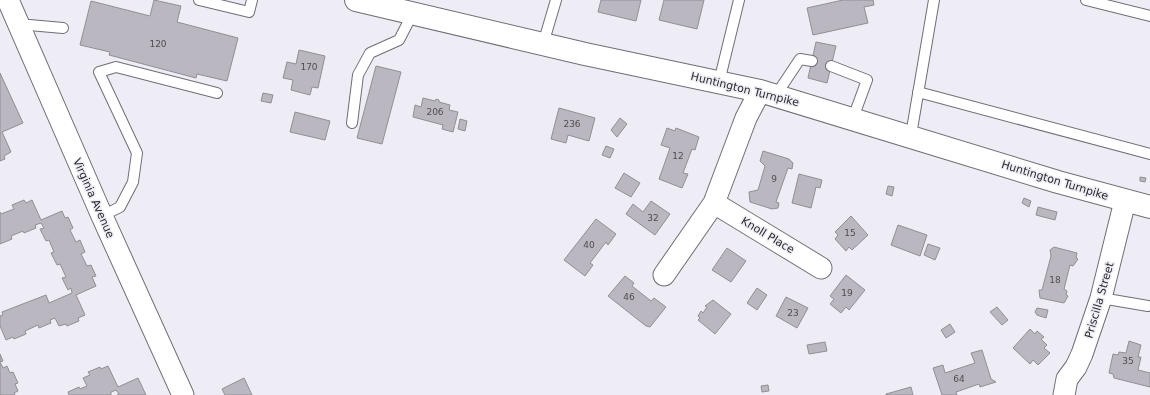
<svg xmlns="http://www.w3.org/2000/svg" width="1150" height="395" font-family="'DejaVu Sans',sans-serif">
<rect width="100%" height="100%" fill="#eeecf4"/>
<path fill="#bab7c0" stroke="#918e96" d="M154,0L181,6L177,22L238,38L227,81L197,74L196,78L109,55L110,52L80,45L91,1L150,16Z
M601,0H641L636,21L598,12Z
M664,0H704L697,29L659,20Z
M843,0H873L874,5L864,7L868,23L813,35L807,8Z
M816,42L836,46L827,83L808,78Z
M299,50L325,56L318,88L312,87L310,95L291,90L293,80L283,78L287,62L296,64Z
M376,66L401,72L382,144L357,138Z
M0,73L23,123L2,132L11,152L4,156L5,159L0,161Z
M263,93L273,95L271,103L261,101Z
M423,98L435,101L436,99L439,100V102L450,105L449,110L458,112L453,132L442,129L443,125L413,117L415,105L421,107Z
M559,108L595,118L589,141L568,135L566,143L551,139Z
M295,112L330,121L325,140L290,132Z
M620,118L627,124L617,137L611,130Z
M460,119L467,121L465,131L458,129Z
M667,128L675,131L676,128L699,137L695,150L692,149L683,173L688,174L682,188L659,179L670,148L661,145Z
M606,146L614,149L610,158L602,155Z
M763,151L789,159L793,163L792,169L788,168L776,202L779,203L778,208L772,209L750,202L749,192L758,190L765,166L760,161Z
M624,173L640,183L631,197L615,188Z
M799,174L822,180L820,188L816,187L811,208L792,203Z
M1140,177L1146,178L1145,182L1140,181Z
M888,186L894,187L892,196L886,194Z
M1024,198L1031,201L1029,207L1022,203Z
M24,200L26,203L32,200L41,220L62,211L65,218L68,217L73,228L70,230L76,242L80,240L85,252L81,254L87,266L91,265L96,276L92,277L96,286L76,295L85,315L78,318L79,321L67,326L66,324L59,326L55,318L50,320L51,323L39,328L38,325L25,331L26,334L14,339L13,337L6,340L0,326V316L3,315L2,312L46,295L49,303L72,293L71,288L68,290L62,278L66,277L60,264L57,265L51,253L54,252L49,240L46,241L40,229L44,228L41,223L35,225L36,228L24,233L23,231L11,236L12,239L0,244V212L1,214L14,209L12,205Z
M651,201L670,214L655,235L626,214L633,204L643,212Z
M1038,207L1057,212L1055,220L1036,215Z
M851,216L868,235L852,250L849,247L846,251L835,239L838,235L835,232Z
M596,219L616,234L608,245L606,242L590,263L593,265L585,276L564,260Z
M898,225L927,235L920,256L891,245Z
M928,244L940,248L935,260L924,255Z
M1054,247L1077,253L1076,258L1078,259L1073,266L1070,265L1064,289L1067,291L1066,295L1068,296L1064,303L1040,298L1039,290H1042L1051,256L1050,250Z
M727,248L746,261L731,282L712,270Z
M846,275L865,290L849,310L846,307L841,313L830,304L834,299L830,296Z
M625,276L634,283L632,286L651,301L654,298L666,307L650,327L646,326L608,296Z
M757,288L767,295L757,310L747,303Z
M786,297L808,308L797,328L776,316Z
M713,300L731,314L715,334L698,320L700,318L698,316L701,311L703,313L707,307L705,306Z
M997,307L1008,320L1002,325L990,312Z
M1037,308L1048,310L1046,318L1037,315L1035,312Z
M950,324L955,332L946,338L941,330Z
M1030,329L1035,334L1037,331L1044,337L1041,339L1047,345L1044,348L1050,353L1038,365L1033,360L1030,364L1013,348Z
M1129,341L1141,345L1138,357H1141L1138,370L1150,373V387L1114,378L1113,374L1109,373L1113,354L1118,355L1119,352L1126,353Z
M825,342L827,351L809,354L807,345Z
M982,350L991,379L996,382L980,387L979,384L956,392L957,395H942L933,368L943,365L945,373L975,363L971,353Z
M0,354L3,361L0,362L3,368L7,366L10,373L13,372L18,383L15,384L18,391L14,393L15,395H0Z
M108,366L118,387L138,378L146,395H117L119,394L116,390L111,392V395H69L68,392L79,387L80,389L87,386L83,378L90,375L88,372L100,367L101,369Z
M244,378L252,395H225L222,389Z
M768,385L769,391L762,392L761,386Z
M911,387L913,395H886V394Z"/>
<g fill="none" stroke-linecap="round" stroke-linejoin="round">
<defs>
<path id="service" d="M199,0L249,12L252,0
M1086,0L1150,16
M18,24L63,28
M543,44L556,0
M831,66L867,80L853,118
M719,82L739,0
M918,92L1150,154
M776,95L800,59L812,61
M352,123L358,75L370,53L399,40L413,13
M911,135L934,0
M102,216L120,207L133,182L137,153L99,72L116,67L217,93
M1101,298L1148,306"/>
<path id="minor" d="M8,0L102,216L183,395
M714,203L821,268
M664,275L714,203L746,118L760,91
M1064,395L1067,379L1076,367L1082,354L1101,298L1125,201"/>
<path id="secondary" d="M356,0L585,54L760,91L1058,182L1150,207"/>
</defs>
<use href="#service" stroke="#706e76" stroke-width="12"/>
<use href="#minor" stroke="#706e76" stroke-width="23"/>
<use href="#secondary" stroke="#706e76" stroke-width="24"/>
<use href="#service" stroke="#fff" stroke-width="10"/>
<use href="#minor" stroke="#fff" stroke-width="21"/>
<use href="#secondary" stroke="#fff" stroke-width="22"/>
</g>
<g text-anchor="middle" stroke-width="3" stroke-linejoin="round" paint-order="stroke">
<g font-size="9" fill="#4f4d52">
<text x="158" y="47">120</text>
<text x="309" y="70">170</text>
<text x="435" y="115">206</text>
<text x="572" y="127">236</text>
<text x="678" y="159">12</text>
<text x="774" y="182">9</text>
<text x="653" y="221">32</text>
<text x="850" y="236">15</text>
<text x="589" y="248">40</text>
<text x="1055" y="283">18</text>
<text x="847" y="296">19</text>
<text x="629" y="300">46</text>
<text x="793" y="316">23</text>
<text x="1128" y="364">35</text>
<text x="959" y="382">64</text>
</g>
<g font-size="11" fill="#2b2a2d" stroke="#eeecf4">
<text transform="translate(745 89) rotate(14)" y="4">Huntington Turnpike</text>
<text transform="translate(1055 180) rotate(17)" y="4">Huntington Turnpike</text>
<text transform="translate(94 198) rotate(66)" y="4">Virginia Avenue</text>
<text transform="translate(768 235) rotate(31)" y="4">Knoll Place</text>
<text transform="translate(1099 300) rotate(-74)" y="4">Priscilla Street</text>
</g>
</g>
</svg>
